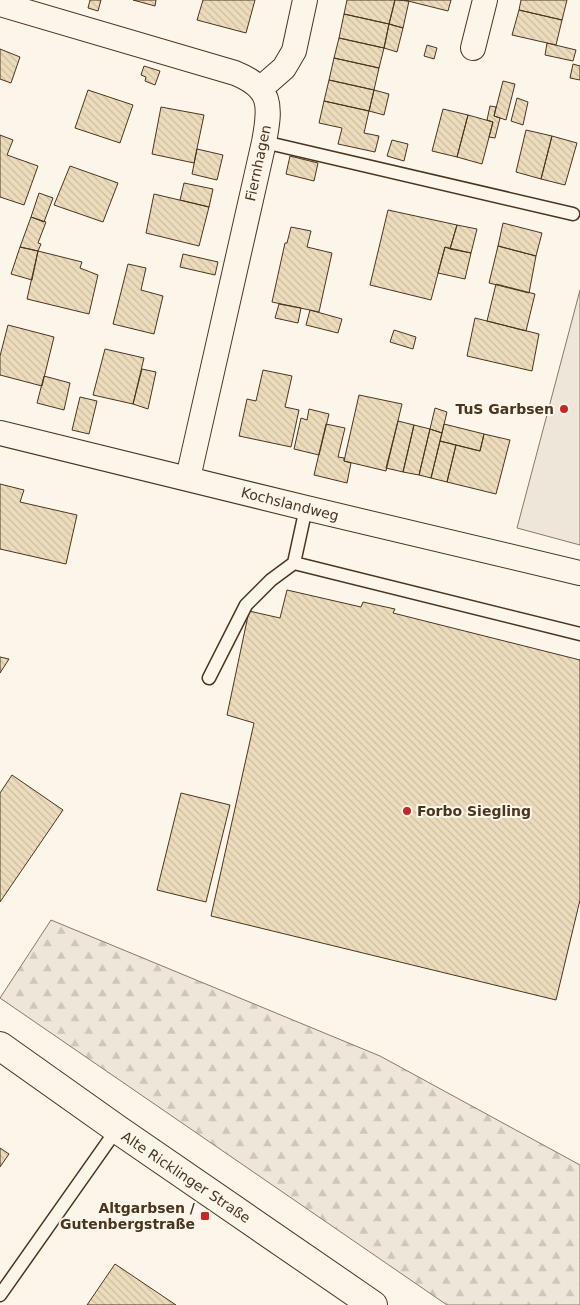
<svg xmlns="http://www.w3.org/2000/svg" width="580" height="1305" font-family="'DejaVu Sans',sans-serif">
<defs>
<pattern id="forest-firs" width="22" height="20" patternUnits="userSpaceOnUse" patternTransform="scale(1.25)"><rect width="22" height="20" fill="#ede6d9"/><path d="M5 1l3.5 6h-7zM16 11l3.5 6h-7z" fill="#cdc6ba"/></pattern>
<pattern id="building-back-hatch" width="6" height="6" patternUnits="userSpaceOnUse" patternTransform="scale(1.25)"><rect width="6" height="6" fill="#ecdcbc"/><path d="M-1 5l2 2M0 0l6 6M5-1l2 2" fill="none" stroke="#ccbda1"/></pattern>
</defs>
<rect width="100%" height="100%" fill="#fbf6e9"/>
<path fill="url(#forest-firs)" stroke="#887966" d="M51,920L380,1056L580,1165V1305H447L0,998Z"/>
<path fill="#ede6d9" stroke="#887966" d="M580,290V545L517,528Z"/>
<path fill="url(#building-back-hatch)" stroke="#4a3520" d="M90,0H101L98,11L88,8Z
M133,0H156L155,6Z
M203,0H255L246,33L197,20Z
M347,0H395L389,24L344,14Z
M395,0L409,1L403,28L389,24Z
M404,0H451L448,11Z
M521,0H567L562,20L519,10Z
M519,10L562,20L556,45L512,35Z
M344,14L389,24L384,48L339,38Z
M389,24L403,28L397,52L384,48Z
M339,38L384,48L379,68L334,58Z
M547,43L576,50L573,61L545,55Z
M427,45L437,48L434,59L424,56Z
M0,49L20,57L11,83L0,79Z
M334,58L379,68L374,90L329,80Z
M573,64L580,66V80L570,78Z
M144,66L160,71L155,85L145,81L146,77L141,75Z
M329,80L374,90L369,111L324,101Z
M503,81L515,84L506,120L494,116Z
M88,90L133,105L120,143L75,128Z
M374,90L389,94L384,115L369,111Z
M517,98L528,102L523,125L511,121Z
M324,101L369,111L364,133L379,136L375,152L338,144L342,128L319,123Z
M490,106L496,107L494,116L500,118L495,138L489,137L493,122L487,120Z
M161,107L204,115L194,163L152,154Z
M443,109L468,115L457,157L432,151Z
M468,115L493,122L482,164L457,157Z
M526,130L552,136L541,179L516,172Z
M0,135L13,140L7,155L38,166L24,205L0,197Z
M552,136L577,143L565,185L541,179Z
M392,140L408,144L404,161L387,156Z
M197,149L223,155L217,180L192,174Z
M290,156L318,163L314,181L286,174Z
M70,166L118,183L103,222L54,205Z
M184,183L213,189L209,207L180,200Z
M39,193L53,198L44,222L31,217Z
M154,194L209,207L199,246L146,233Z
M388,210L457,225L450,249L445,247L431,300L370,285Z
M31,217L46,222L38,243L41,244L38,251L20,247Z
M503,223L542,233L536,256L498,246Z
M457,225L477,229L471,253L450,249Z
M291,227L311,231L307,247L332,253L319,312L272,302L285,243H287Z
M498,246L536,256L529,293L489,283Z
M20,247L38,251L32,280L11,274Z
M445,247L471,253L465,279L438,273Z
M38,251L82,262L80,268L98,275L89,314L27,299Z
M183,254L218,262L215,275L180,267Z
M128,264L146,268L141,290L163,296L154,334L113,324Z
M496,284L535,294L526,331L487,321Z
M279,304L301,308L298,323L275,318Z
M310,310L342,319L338,333L306,325Z
M475,318L539,334L532,371L467,356Z
M8,325L54,337L42,386L0,375V356Z
M394,330L416,337L413,349L390,342Z
M105,349L144,358L133,404L93,395Z
M142,369L156,372L148,409L133,404Z
M263,370L292,376L285,407L299,410L291,447L239,436L247,399L256,401Z
M44,376L70,383L64,410L37,403Z
M359,395L402,404L386,471L344,461Z
M80,397L97,401L89,434L72,430Z
M435,408L447,412L442,433L430,429Z
M309,409L329,414L319,455L294,449L301,418L307,420Z
M398,421L414,425L403,472L386,468Z
M326,424L345,428L338,457L344,458V461L351,463L347,483L314,475Z
M444,424L484,434L480,451L440,441Z
M414,425L430,429L419,475L403,472Z
M430,429L442,433L431,478L419,475Z
M484,434L510,440L496,494L447,482L456,445L480,451Z
M440,441L456,445L447,482L431,478Z
M0,484L24,490L20,502L77,515L66,564L0,549Z
M287,590L361,607L363,602L395,609L393,613L580,660V900L556,1000L211,916L254,723L227,715L249,611L280,618Z
M0,657L9,659L0,673Z
M12,775L63,810L0,902V793Z
M181,793L230,805L206,902L157,890Z
M0,1148L9,1154L0,1167Z
M115,1264L176,1305H87Z"/>
<g fill="none" stroke-linecap="round" stroke-linejoin="round">
<defs>
<path id="lane" d="M264,142L573,214
M306,508L294,563L580,634
M209,678L246,605L271,580L294,563
M0,1295L117,1129"/>
<path id="street" d="M0,4L235,73C272,88 271,105 264,142L188,478
M473,48L485,0
M260,89L284,68L294,51L305,0
M0,433L306,508L580,573"/>
<path id="secondary" d="M0,1046L117,1129L373,1305"/>
</defs>
<use href="#lane" stroke="#4a3520" stroke-width="15"/>
<use href="#street" stroke="#4a3520" stroke-width="26"/>
<use href="#secondary" stroke="#4a3520" stroke-width="30"/>
<use href="#lane" stroke="#fbf6e9" stroke-width="12"/>
<use href="#street" stroke="#fbf6e9" stroke-width="24"/>
<use href="#secondary" stroke="#fbf6e9" stroke-width="28"/>
</g>
<g fill="#c62828" stroke="#fbf6e9" stroke-width="2">
<circle cx="564" cy="409" r="5"/>
<circle cx="407" cy="811" r="5"/>
<rect x="200" y="1211" width="10" height="10" rx="2.5"/>
</g>
<g text-anchor="middle" stroke-width="4" stroke-linejoin="round" paint-order="stroke">
<g font-size="14" fill="#4a3520" stroke="#fbf6e9">
<text transform="translate(258 163) rotate(-78)" y="5">Fiernhagen</text>
<text transform="translate(290 504) rotate(14)" y="5">Kochslandweg</text>
<text transform="translate(186 1177) rotate(34)" y="5">Alte Ricklinger Straße</text>
</g>
<g font-size="14" font-weight="bold" fill="#4a3520" stroke="#fbf6e9" text-anchor="end">
<text x="554" y="414">TuS Garbsen</text>
<text x="417" y="816" text-anchor="start">Forbo Siegling</text>
<text x="195" y="1213">Altgarbsen /<tspan x="195" dy="16">Gutenbergstraße</tspan></text>
</g>
</g>
</svg>
